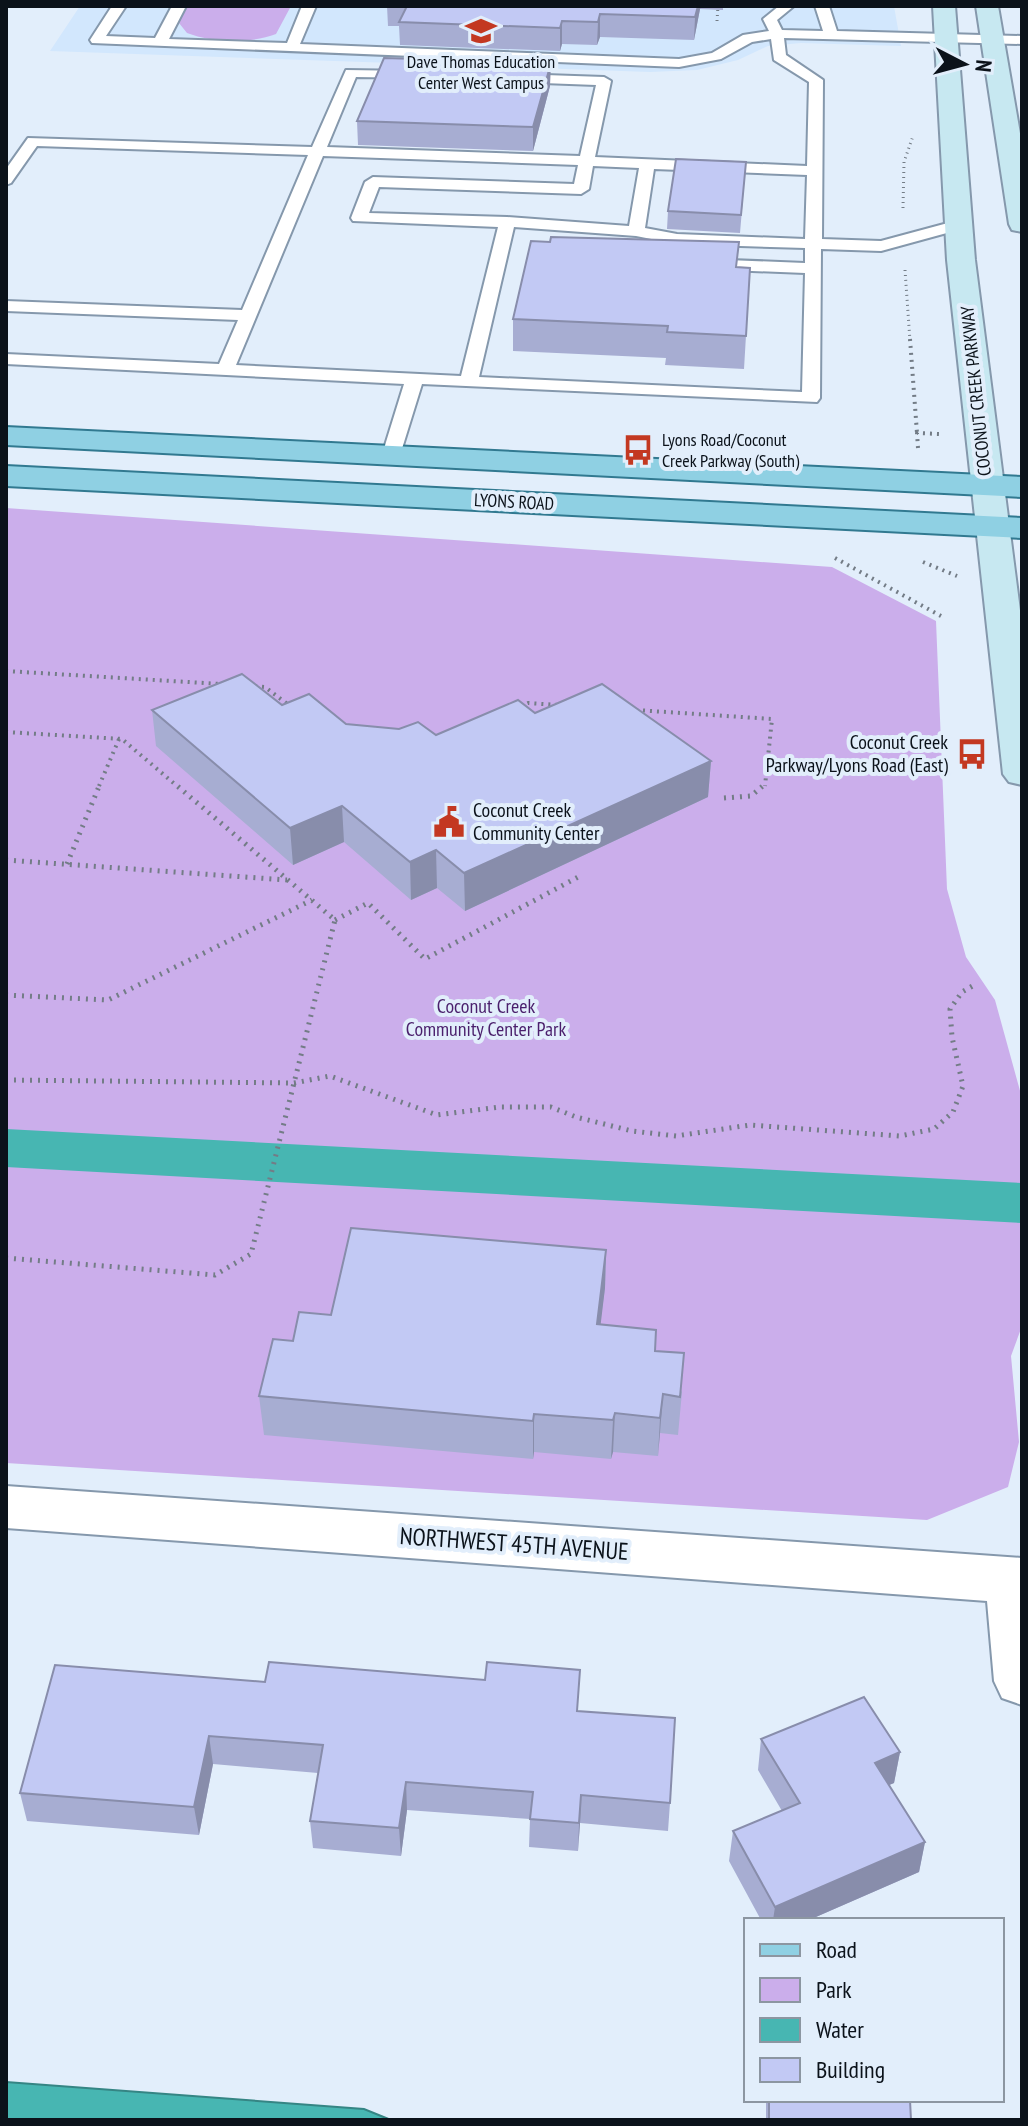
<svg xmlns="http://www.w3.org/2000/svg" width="1028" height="2126" font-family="'PT Sans Narrow',sans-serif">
<rect width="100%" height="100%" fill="#e2eefb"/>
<path fill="#d2e7fd" d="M80,6H894L901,46L801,43L768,46L738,60L697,70L650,72L50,51Z"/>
<path fill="#cbaeeb" d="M186,6H291L276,34C250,44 213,43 187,33L179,23Z
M6,508L832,567L936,621L947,889L966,957L995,1000L1022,1098V1326L1011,1356L1019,1442L1008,1487L927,1520L6,1463Z"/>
<path fill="#47b6b2" stroke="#358584" stroke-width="2" d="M6,2082L364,2109L391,2120H6Z"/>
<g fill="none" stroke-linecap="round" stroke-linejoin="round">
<path fill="#47b6b2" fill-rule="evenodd" d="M6,1129L1022,1183V1223L6,1167Z"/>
<defs>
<path id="lane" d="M112,6H126L106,36L155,38L172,6H186L169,39L287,43L302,6H316L300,44L679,59L712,53L743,35L769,31L763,19L779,6H794L777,20L782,30L823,31L815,6H829L837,31L1022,36V44L784,38L786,55L823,80L822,239L881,241L959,220L967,225L965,228L881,251L821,249L820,398L817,402L422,384L400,455L391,461L382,455L404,384L6,364V354L219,364L238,320L6,311V301L242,310L308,155L37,146L11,183L6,185V169L28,138L312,147L346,70L413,71L420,75L418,78L356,77L327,147L580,156L596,85L516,82L509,78L516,74L604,77L611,81L595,157L807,166L809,82L774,60L771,39L752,42L721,59L679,67L92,43L90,40ZM323,156L578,165L574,184L373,177L365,182L351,218L353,221L498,227L461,376L236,365ZM593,166L639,168L629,226L507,217L369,213L379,187L581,194L589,189ZM654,169L807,175L805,239L677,234L645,228ZM514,227L636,236L677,244L805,248V263L704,259L696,264L704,269L805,273L802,392L479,377Z"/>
<path id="street" d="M6,1486L1022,1558V1705L1002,1698L994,1681L987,1601L6,1528Z"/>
<path id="secondary" d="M933,6H955L975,260L1022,626V785L1009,782L1003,774L947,260Z
M976,6H998L1022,145V232L1012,230L1009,224Z"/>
<path id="primary" d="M6,427L1022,477V497L6,445Z
M6,466L1022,518V538L6,486Z"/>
</defs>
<use href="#lane" stroke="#8598ac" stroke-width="4"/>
<use href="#street" stroke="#8598ac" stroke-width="4"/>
<use href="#secondary" stroke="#8598ac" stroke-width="4"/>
<use href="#primary" stroke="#317990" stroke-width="4"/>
<path stroke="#737c86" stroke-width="3" stroke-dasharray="1 4" stroke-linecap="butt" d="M717,21L718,6
M903,208L904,162L913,136
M905,270L910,341"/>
<path stroke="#737c86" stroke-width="4" stroke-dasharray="2 5" stroke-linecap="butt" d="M910,339L917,433
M918,448L917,433L939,434
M835,558L941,616
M923,562L957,576
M6,671L221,684
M255,686L265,687L290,706
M521,706L528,703L558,705
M636,710L772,719L765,786
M6,732L122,739L177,786
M99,786L119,739"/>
<path stroke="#737c86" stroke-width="5" stroke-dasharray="2 6" stroke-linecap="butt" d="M724,798L751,796L765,784
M6,860L287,880
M67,864L100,784
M335,920L368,903L425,959L580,876
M6,995L108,1000L312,900
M6,1080L294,1083L330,1076L437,1115L500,1107H551L576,1117L632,1131L676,1136L750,1125L900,1136L934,1129L953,1112L963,1086L952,1037L950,1009L962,992L976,984
M6,1258L215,1275L251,1254L335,920L175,784"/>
<use href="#lane" fill="#fff" fill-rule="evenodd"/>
<use href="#street" fill="#fff" fill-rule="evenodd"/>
<use href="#secondary" fill="#c7e8f1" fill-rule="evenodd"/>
<use href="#primary" fill="#8fd0e3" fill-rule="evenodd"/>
</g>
<path fill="#a7add2" d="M387,6H723V10L700,9L694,40L600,37L597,45L562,44L560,51L400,45L399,26H388Z
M550,86L533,151L358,145L357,121Z
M746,162L740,233L667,229L668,211Z
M737,267L750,268L744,369L665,365L666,358L513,351V319Z
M282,705L346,724L436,735L535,713L711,761L708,797L465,911L437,888L411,900L344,842L293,865L156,746L152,710Z
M606,1250L605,1288L600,1324L655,1351L682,1392L678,1435L660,1433L658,1456L613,1452L611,1459L534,1452L533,1459L264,1435L259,1396L293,1341L331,1315Z
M55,1665L670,1803L668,1831L580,1823L578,1851L529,1847L530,1819L407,1810L401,1856L313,1848L310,1821L318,1773L213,1764L199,1835L27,1821L20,1793Z
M761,1739L900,1752L894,1783L889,1785L925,1842L919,1872L809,1920H761L729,1861L733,1831L782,1811L758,1770Z
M766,2100H910L911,2120H766Z"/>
<path fill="#888dab" d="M698,6H701L700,9L694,40L695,17Z
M600,14V37L597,45L598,22Z
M562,21V44L560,51V28Z
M551,63L550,86L533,151V127Z
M711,761L708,797L465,911L464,873Z
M342,806L344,842L293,865L290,828Z
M436,850L437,888L411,900L410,862Z
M606,1250L605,1288L596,1363L597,1324Z
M663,1394L660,1433L658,1456L660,1418Z
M615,1413L613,1452L611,1459L613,1420Z
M534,1414V1452L533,1459V1421Z
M209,1736L213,1764L199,1835L194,1807Z
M900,1752L894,1783L870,1793L875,1763Z
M406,1782L407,1810L401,1856L399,1828Z
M581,1795L580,1823L578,1851L579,1823Z
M925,1842L919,1872L809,1920H773L775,1907Z"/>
<path fill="#c2c9f4" stroke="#888dab" stroke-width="2" d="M407,6H698L695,17L600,14L598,22L562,21L560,28L399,22Z
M384,58L551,63L533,127L357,121Z
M676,159L746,162L741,215L668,211Z
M551,237L739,242L736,267L750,268L746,336L667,332L668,326L513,319L531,241L550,242Z
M242,674L282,705L309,694L346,724L399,729L418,722L436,735L518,700L535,713L602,684L711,761L464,873L436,850L410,862L342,806L290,828L152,710Z
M351,1228L606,1250L597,1324L656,1330L655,1351L684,1353L680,1397L663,1394L660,1418L615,1413L613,1420L534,1414L533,1421L259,1396L273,1339L293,1341L299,1312L331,1315Z
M269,1662L485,1680L487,1662L580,1670L577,1711L675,1718L670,1803L581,1795L579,1823L530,1819L533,1792L406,1782L399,1828L310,1821L323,1745L209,1736L194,1807L20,1793L55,1665L265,1682Z
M864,1697L900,1752L875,1763L925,1842L775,1907L733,1831L800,1803L761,1739Z
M769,2100H910L911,2120H769Z"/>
<defs>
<symbol id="school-bare" viewBox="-9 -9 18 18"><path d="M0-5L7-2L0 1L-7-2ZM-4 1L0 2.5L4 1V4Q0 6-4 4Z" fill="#c33821" stroke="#e2eefb" stroke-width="2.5" paint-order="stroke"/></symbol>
<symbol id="bus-bare" viewBox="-9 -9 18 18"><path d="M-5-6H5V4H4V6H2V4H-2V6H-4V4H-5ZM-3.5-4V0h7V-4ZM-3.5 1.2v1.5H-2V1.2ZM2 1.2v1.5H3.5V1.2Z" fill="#c33821" stroke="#e2eefb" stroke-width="2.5" paint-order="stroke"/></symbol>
<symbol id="civic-bare" viewBox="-9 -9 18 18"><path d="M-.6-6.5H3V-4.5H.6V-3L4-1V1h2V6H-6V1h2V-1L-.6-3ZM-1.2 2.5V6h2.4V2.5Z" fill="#c33821" stroke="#e2eefb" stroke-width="2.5" paint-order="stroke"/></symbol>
</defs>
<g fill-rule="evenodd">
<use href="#school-bare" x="459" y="9" width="44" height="44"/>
<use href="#bus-bare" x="616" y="428" width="44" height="44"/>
<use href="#bus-bare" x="950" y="732" width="44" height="44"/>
<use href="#civic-bare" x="427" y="800" width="44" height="44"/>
</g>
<g text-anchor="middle" stroke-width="8" stroke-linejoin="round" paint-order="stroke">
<g font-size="18" fill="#0b121a" stroke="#e2eefb">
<text x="481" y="68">Dave Thomas Education<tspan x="481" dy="21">Center West Campus</tspan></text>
<text x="662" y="446" text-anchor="start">Lyons Road/Coconut<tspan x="662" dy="21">Creek Parkway (South)</tspan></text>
</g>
<g font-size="18" fill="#0b121a" stroke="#e2eefb">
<text transform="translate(976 391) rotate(-96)" y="6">COCONUT CREEK PARKWAY</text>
<text transform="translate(514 502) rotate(3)" y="6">LYONS ROAD</text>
</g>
<g font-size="20" fill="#0b121a" stroke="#e2eefb" text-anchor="end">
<text x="948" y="749">Coconut Creek<tspan x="948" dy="23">Parkway/Lyons Road (East)</tspan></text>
<text x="473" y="817" text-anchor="start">Coconut Creek<tspan x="473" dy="23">Community Center</tspan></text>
</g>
<g font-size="20" fill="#4a1f6c" stroke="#e2eefb">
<text x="486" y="1013">Coconut Creek<tspan x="486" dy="23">Community Center Park</tspan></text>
</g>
<g font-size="24" fill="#0b121a" stroke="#e2eefb">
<text transform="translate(514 1544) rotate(4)" y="8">NORTHWEST 45TH AVENUE</text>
</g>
</g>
<rect width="1028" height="2126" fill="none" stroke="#0b121a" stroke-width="16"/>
<rect x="744" y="1918" width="260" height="184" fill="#e2eefb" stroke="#8c96a1" stroke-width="2"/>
<rect x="760" y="1944" width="40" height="12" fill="#8fd0e3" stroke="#8c96a1" stroke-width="2"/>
<text x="816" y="1958" font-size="24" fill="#0b121a">Road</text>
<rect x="760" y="1978" width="40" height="24" fill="#cbaeeb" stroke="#8c96a1" stroke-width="2"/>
<text x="816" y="1998" font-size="24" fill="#0b121a">Park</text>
<rect x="760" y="2018" width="40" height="24" fill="#47b6b2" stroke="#8c96a1" stroke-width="2"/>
<text x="816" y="2038" font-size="24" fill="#0b121a">Water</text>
<rect x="760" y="2058" width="40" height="24" fill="#c2c9f4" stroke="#8c96a1" stroke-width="2"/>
<text x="816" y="2078" font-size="24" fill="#0b121a">Building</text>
<g transform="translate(964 64) rotate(96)" stroke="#e2eefb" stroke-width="6" paint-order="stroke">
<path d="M0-6L14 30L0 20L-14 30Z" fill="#0b121a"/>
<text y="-12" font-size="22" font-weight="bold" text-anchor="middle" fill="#0b121a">N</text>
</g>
</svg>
